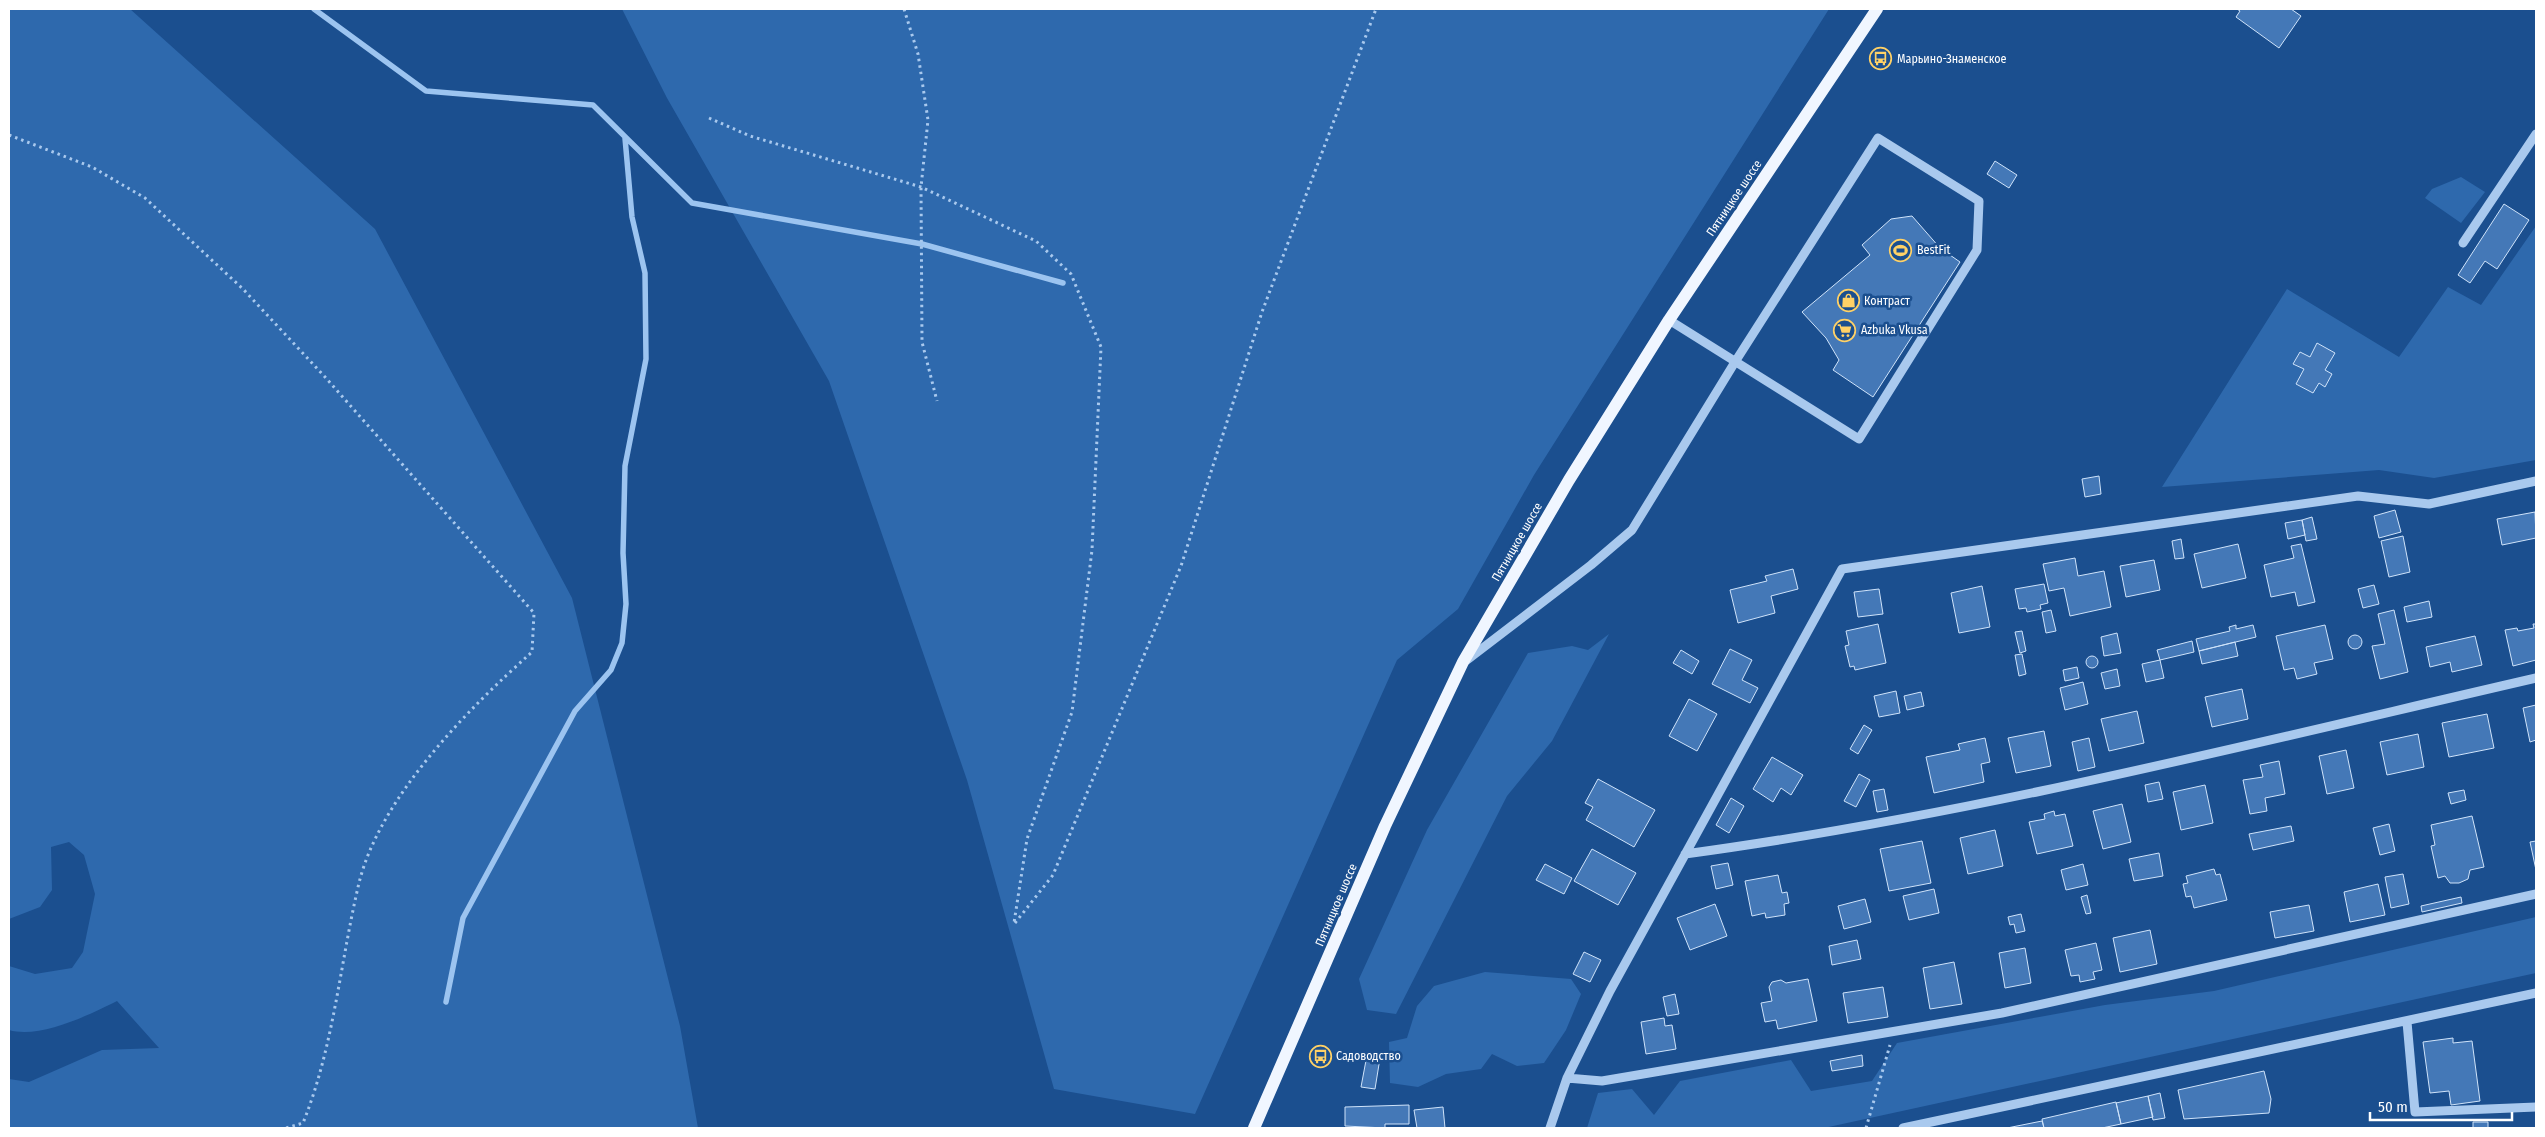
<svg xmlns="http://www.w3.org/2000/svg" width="2545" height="1137" font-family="'Fira Sans Condensed',sans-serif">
<rect width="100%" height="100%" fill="#1b4f8f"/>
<path fill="#2e69ad" d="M9,9H130L375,229L572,598L680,1026L698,1128H9V1079L29,1082L102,1050L159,1048L117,1001C89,1015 40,1039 9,1030V966L35,974L72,968L83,952L95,894L84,855L69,842L51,847L52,890L40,907L9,919Z
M622,9H1829L1534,475L1458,609L1397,660L1195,1114L1054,1089L967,780L829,381L667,98Z
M2461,177L2485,192L2461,223L2425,198L2432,189Z
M2536,226V460L2434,478L2379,470L2162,487L2287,289L2399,357L2448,287L2481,305Z
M1609,634L1552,741L1507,796L1396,1014L1367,1010L1359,979L1427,830L1528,653L1572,646L1588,650Z
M2536,917V973L1824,1128H1587L1598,1093L1632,1089L1654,1115L1680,1081L1791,1060L1811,1091L1872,1081L1897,1043L2105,1005L2214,991Z
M1485,972L1571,979L1581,994L1566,1030L1544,1063L1517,1066L1492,1054L1481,1069L1446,1074L1418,1087L1390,1083L1389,1042L1407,1038L1417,1006L1434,986Z"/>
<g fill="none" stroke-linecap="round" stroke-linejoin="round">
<path stroke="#9cc4f0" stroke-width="5.5" d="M314,9L426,91L593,105L692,203L922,244L1063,283
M446,1002L463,918L575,711L611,670L622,643L626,604L623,553L625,466L646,359L645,273L632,217L625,138"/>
</g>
<path fill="#4478b7" stroke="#cfe3fa" d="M2237,9H2291L2301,16L2279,48L2236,17L2240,11Z
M1995,161L2017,175L2009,188L1987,174Z
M2504,204L2529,220L2497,269L2485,261L2470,283L2458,275Z
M1912,216L1940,248L1960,262L1873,397L1833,370L1839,360L1826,338L1802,312L1870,255L1862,245L1891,219Z
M2317,343L2335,353L2325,370L2332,374L2325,387L2319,383L2313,393L2296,384L2304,369L2293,364L2300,352L2310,357Z
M2099,476L2101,494L2085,497L2082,479Z
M2395,510L2401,532L2379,538L2374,516Z
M2535,512L2536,538L2502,545L2497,519Z
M2312,517L2317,539L2306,541L2302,520Z
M2302,520L2305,535L2288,539L2285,523Z
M2403,536L2410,572L2389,577L2381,541Z
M2181,539L2184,558L2175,559L2172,541Z
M2238,544L2246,578L2202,588L2194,554Z
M2301,544L2315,602L2298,606L2295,592L2271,597L2264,565L2294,558L2291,546Z
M2075,558L2078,576L2104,571L2111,607L2070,616L2064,588L2049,591L2043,564Z
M2154,560L2160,590L2126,597L2120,566Z
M1793,569L1798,589L1771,596L1775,613L1738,623L1730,590L1767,581L1765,576Z
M2044,584L2048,603L2040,605L2041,609L2027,612L2026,608L2019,609L2015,589Z
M2374,585L2379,604L2363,608L2358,589Z
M1982,586L1990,627L1959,633L1951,593Z
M1879,589L1883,614L1858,617L1854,592Z
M2429,601L2432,617L2407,622L2404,607Z
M2051,610L2056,631L2046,633L2042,612Z
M2394,610L2408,672L2380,679L2372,646L2385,644L2378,614Z
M1878,624L1886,663L1855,670L1854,666L1850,667L1845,646L1849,645L1846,631Z
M2533,624H2536V660L2513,666L2505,630L2517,628L2518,631L2534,628Z
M2236,625V629L2253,625L2256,637L2199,651L2196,639L2230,631L2229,627Z
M2325,625L2333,659L2314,663L2317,674L2297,679L2294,668L2284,670L2276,636Z
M2022,631L2026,651L2020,653L2015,632Z
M2117,633L2121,653L2104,656L2101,637Z
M2348 642a7 7 0 1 1 14 0a7 7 0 1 1-14 0Z
M2475,636L2482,665L2452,672L2450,662L2430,667L2426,647Z
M2192,641L2194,652L2160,660L2157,650Z
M2235,642L2238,656L2202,664L2199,651Z
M1730,649L1752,660L1742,680L1758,688L1750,703L1712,684Z
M1681,650L1699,661L1692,674L1673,663Z
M2022,654L2026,674L2019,676L2015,655Z
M2086 662a6 6 0 1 1 12 0a6 6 0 1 1-12 0Z
M2160,660L2164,678L2146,682L2142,664Z
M2077,667L2079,678L2065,681L2063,670Z
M2117,669L2120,686L2105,689L2101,673Z
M2083,682L2088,704L2065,710L2060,688Z
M2242,689L2248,719L2212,727L2205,697Z
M1896,691L1900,713L1879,717L1874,696Z
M1921,692L1924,706L1907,710L1904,696Z
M1689,699L1717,714L1697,751L1669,736Z
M2536,705V740L2530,742L2523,708Z
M2137,711L2144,743L2109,751L2101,719Z
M2487,714L2494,748L2449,757L2442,723Z
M1864,725L1872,730L1858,754L1850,749Z
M2044,731L2051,766L2016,773L2008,738Z
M2418,734L2424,767L2387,775L2380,742Z
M1985,738L1990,762L1981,764L1984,782L1934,793L1926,757L1960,750L1958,744Z
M2089,738L2095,767L2078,771L2072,742Z
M2346,750L2354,788L2327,794L2319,756Z
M1772,757L1803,775L1791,795L1781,788L1773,802L1753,789Z
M2279,761L2285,794L2265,798L2267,811L2250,814L2243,780L2263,777L2260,765Z
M1859,774L1870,780L1856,807L1844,801Z
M1598,779L1655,810L1634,847L1586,820L1593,807L1585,803Z
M2159,782L2163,799L2148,802L2145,785Z
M2205,785L2213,823L2181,830L2173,792Z
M1884,789L1888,810L1877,812L1873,791Z
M2464,790L2466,800L2451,804L2448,793Z
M1731,798L1744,806L1729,833L1716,825Z
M2122,804L2131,842L2103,849L2093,811Z
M2054,811L2055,816L2065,814L2073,846L2037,854L2029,822L2045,819L2044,814Z
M2472,816L2484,867L2470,870L2468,879L2459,883H2450L2445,876L2438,878L2431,846L2435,845L2431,825Z
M2389,824L2395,851L2380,855L2373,828Z
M2291,826L2294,841L2253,850L2249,834Z
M1995,830L2003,866L1968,874L1960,838Z
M1922,841L1931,883L1889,891L1880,849Z
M2536,841V870L2530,842Z
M1592,849L1636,873L1618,905L1574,881Z
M2159,853L2163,876L2134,881L2129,859Z
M1728,863L1733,885L1716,889L1711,866Z
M1545,864L1572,878L1564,894L1536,880Z
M2083,864L2088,885L2066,890L2061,870Z
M2214,869L2216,875L2220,874L2227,900L2194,908L2191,896L2186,897L2183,884L2188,883L2186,876Z
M2403,874L2409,904L2391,908L2385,877Z
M1778,875L1782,893L1787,892L1789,903L1784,904L1785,915L1766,918L1765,913L1752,916L1745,881Z
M2378,884L2385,915L2350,922L2344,892Z
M1934,889L1939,913L1909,920L1903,896Z
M2087,895L2091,913L2086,914L2081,897Z
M2461,897L2462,903L2422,912L2421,906Z
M1865,899L1871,922L1844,929L1838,906Z
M1715,904L1727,936L1690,950L1677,918Z
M2309,905L2314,931L2275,938L2270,912Z
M2021,914L2025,931L2016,933L2014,924L2010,925L2008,917Z
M2150,930L2157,964L2120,972L2113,938Z
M1857,940L1861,959L1832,965L1829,946Z
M2096,943L2102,970L2093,972L2095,979L2080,982L2079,975L2071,976L2065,950Z
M2025,948L2031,983L2005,988L1999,953Z
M1584,952L1601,960L1590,982L1573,974Z
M1954,962L1962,1004L1930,1009L1923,968Z
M1808,979L1817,1021L1778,1029L1776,1020L1765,1022L1761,1003L1772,1001L1769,987L1772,982L1781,980L1786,983Z
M1883,987L1888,1017L1848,1023L1843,993Z
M1675,994L1679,1014L1667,1016L1663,997Z
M1664,1018L1665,1026L1672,1025L1676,1049L1646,1054L1641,1022Z
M2453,1038V1043L2472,1041L2480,1101L2451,1105L2449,1091L2430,1093L2423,1042Z
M1367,1055L1380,1058L1375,1089L1361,1087Z
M1862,1055L1863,1066L1832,1071L1830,1061Z
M2264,1071L2271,1099L2269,1113L2184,1119L2178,1090Z
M2160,1093L2165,1118L2153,1120L2148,1096Z
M2148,1096L2153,1117L2121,1124L2116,1103Z
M2116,1102L2121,1124L2102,1128H2044L2042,1119Z
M1409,1105V1124H1385V1128L1345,1126V1107Z
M1443,1107L1445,1128H1417L1414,1110Z
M2042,1121L2044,1128H2007Z
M2473,1122H2488V1128H2473Z"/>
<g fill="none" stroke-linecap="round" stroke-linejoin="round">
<path stroke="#a9c9ee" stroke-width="3" stroke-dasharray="2.5 4" stroke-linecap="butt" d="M904,9L918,54L928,120L921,187L922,342L937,401
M709,118L750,136L921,187L1036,241L1071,274L1101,347L1092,550L1072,712L1027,839L1014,923
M9,135L92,167L145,198L243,289L325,377L534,613L532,652C468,709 380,797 359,883C340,963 334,1046 303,1123L286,1128
M1015,923L1053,875L1181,566L1262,312L1376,9
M1866,1128L1890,1045"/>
<path stroke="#a9c9ee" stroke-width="9" d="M2463,243L2536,134
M1467,660L1591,565L1632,530L1735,362L1878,138L1979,201L1977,250L1859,439L1669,320
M1685,854C1972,815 2254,743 2536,678
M2407,1022L2415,1112L2536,1107
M1567,1078L1602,1081L2002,1013L2536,894
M1550,1128L1567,1078L1610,991L1842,569L2358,496L2429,504L2536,481
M1903,1128L2536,993"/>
<path stroke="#f0f6ff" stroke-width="12" d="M1254,1128L1385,826L1463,662L1569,480L1669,320L1877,9"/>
</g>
<defs>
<symbol id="bus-ring" viewBox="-11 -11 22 22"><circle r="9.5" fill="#1b4f8f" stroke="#ffd166" stroke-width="1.5"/><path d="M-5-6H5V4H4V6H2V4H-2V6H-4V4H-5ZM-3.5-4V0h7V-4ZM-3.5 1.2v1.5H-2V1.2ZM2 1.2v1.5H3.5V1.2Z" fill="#ffd166"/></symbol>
<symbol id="stadium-ring" viewBox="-11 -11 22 22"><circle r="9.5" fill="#1b4f8f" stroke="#ffd166" stroke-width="1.5"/><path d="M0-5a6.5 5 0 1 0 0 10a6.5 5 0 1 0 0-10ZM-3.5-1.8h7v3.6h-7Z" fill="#ffd166"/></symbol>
<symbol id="shop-ring" viewBox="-11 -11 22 22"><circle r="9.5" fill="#1b4f8f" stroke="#ffd166" stroke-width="1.5"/><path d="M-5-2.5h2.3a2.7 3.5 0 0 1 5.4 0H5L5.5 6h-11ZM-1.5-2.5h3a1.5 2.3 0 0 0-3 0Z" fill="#ffd166"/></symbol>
<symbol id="supermarket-ring" viewBox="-11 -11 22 22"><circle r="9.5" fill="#1b4f8f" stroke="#ffd166" stroke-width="1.5"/><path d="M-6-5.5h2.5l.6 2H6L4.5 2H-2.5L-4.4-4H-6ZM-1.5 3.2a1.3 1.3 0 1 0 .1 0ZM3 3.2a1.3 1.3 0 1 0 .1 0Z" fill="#ffd166"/></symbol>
</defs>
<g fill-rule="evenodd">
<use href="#bus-ring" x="1868" y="46" width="25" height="25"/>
<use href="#stadium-ring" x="1888" y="238" width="25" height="25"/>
<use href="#shop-ring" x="1836" y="288" width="25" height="25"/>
<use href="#supermarket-ring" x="1832" y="318" width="25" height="25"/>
<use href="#bus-ring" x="1308" y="1044" width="25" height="25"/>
</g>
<g text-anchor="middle" stroke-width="5" stroke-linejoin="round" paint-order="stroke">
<g font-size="12" fill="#fff" stroke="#1b4f8f" text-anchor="start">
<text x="1897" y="63">Марьино-Знаменское</text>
<text x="1917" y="254">BestFit</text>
<text x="1864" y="305">Контраст</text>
<text x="1861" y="334">Azbuka Vkusa</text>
<text x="1336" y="1060">Садоводство</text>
</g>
<g font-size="12" fill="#fff" stroke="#1b4f8f">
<text transform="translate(1734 198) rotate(-56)" y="4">Пятницкое шоссе</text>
<text transform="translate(1517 542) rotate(-60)" y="4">Пятницкое шоссе</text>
<text transform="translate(1336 905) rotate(-67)" y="4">Пятницкое шоссе</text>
</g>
</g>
<rect width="2545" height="1137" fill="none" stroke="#ffffff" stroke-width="20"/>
<path d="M2370 1112v8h142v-8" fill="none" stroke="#ffffff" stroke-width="2.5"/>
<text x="2378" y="1112" font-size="15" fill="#ffffff" stroke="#1b4f8f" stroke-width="4" paint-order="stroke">50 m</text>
</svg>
